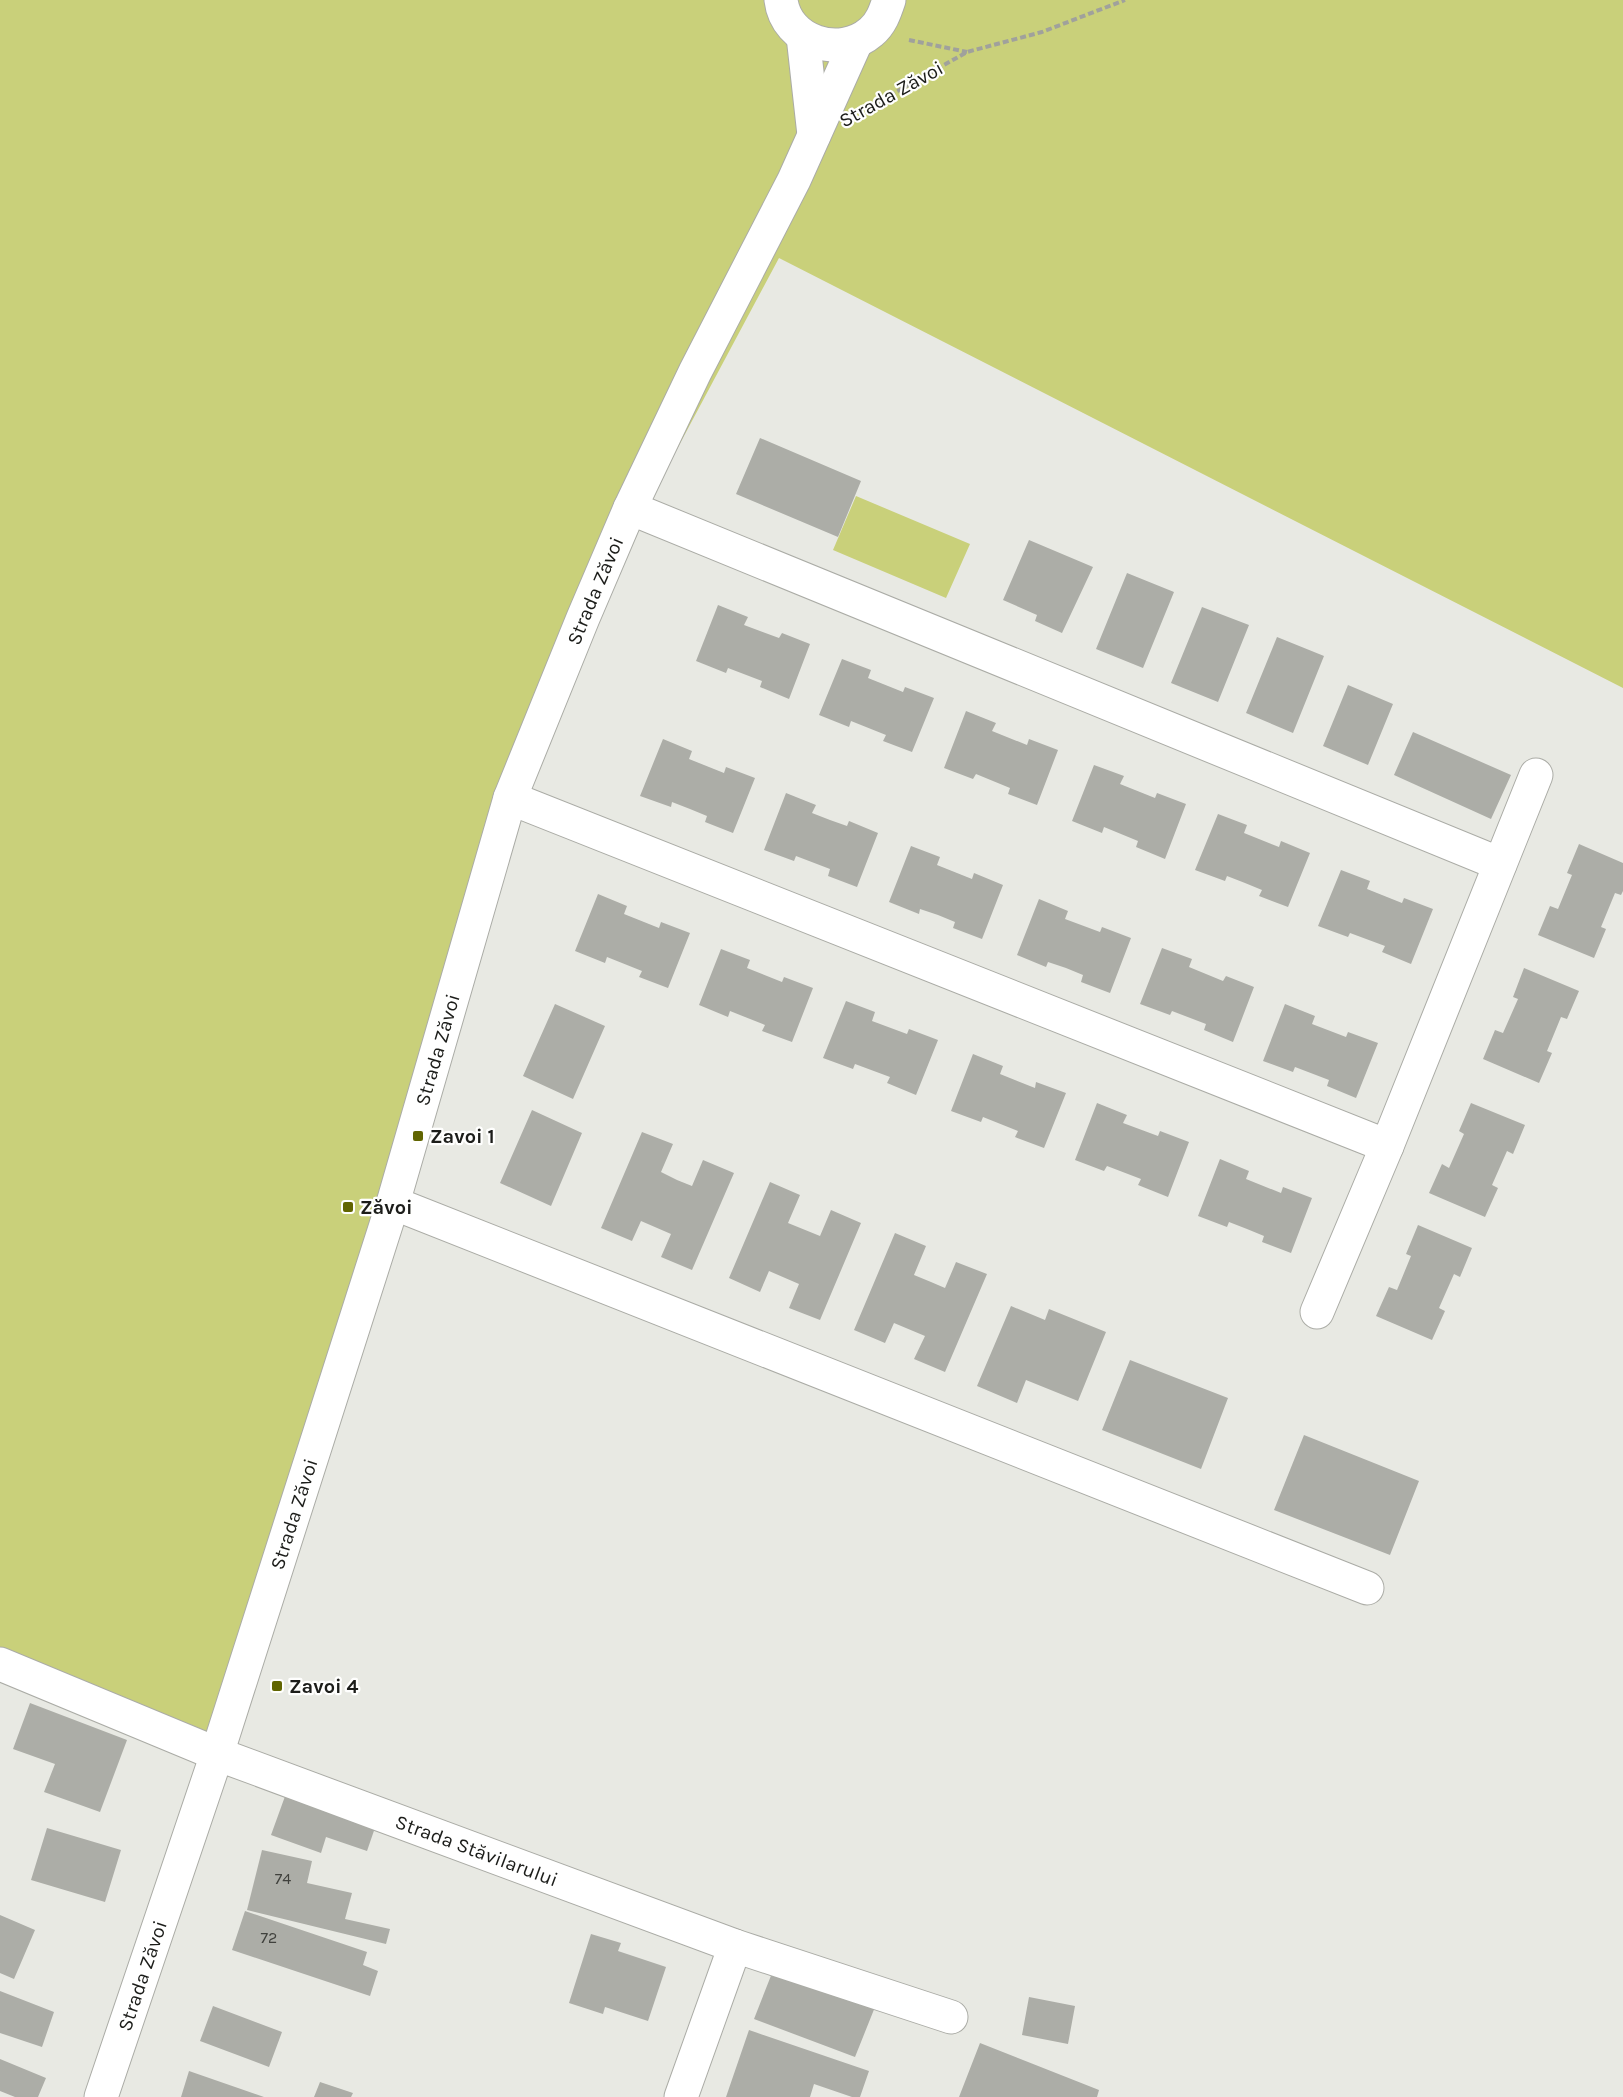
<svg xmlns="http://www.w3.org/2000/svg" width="1623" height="2097" font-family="Karla,sans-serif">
<rect width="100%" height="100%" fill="#e8e9e3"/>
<path fill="#c9d07a" d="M0,0H1623V688L779,258L637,524L510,798L217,1754L0,1672Z
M856,496L970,544L946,598L833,550Z"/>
<path fill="#acada7" d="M760,438L861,481L838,537L736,494Z
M1029,540L1093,567L1062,633L1035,621L1037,615L1003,600Z
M1127,573L1174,592L1143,668L1096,649Z
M718,605L748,617L744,625L779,638L782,633L810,644L789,699L760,687L762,681L728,668L726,673L696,661Z
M1202,607L1249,625L1218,702L1171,683Z
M1277,637L1324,656L1293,733L1246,713Z
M842,659L871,670L868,678L903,692L905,687L934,698L912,752L883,741L886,735L851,721L849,727L819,715Z
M1348,685L1393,704L1368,765L1323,746Z
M966,711L996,723L992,731L1027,745L1029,739L1058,750L1037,805L1008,794L1010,788L976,774L973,779L944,768Z
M1413,732L1511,775L1491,819L1394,775Z
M663,739L692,751L689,759L724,773L726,767L755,778L733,833L705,822L707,816L690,809L672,802L671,807L640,796Z
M1094,765L1124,776L1120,784L1155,798L1157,793L1186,804L1165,859L1136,847L1138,841L1104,827L1102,833L1072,821Z
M786,793L816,805L812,813L830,820L847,826L849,821L878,833L857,887L828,876L830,869L796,856L794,861L764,850Z
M1218,814L1247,825L1244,833L1279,847L1281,841L1310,853L1288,907L1259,896L1262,890L1245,883L1227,876L1225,881L1195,870Z
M1579,844L1623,863V891L1621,895L1615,893L1601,927L1606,929L1594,958L1538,935L1550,906L1558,909L1572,875L1567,873Z
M911,846L940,857L937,865L972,879L974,873L1003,885L982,939L953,928L955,922L938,915L920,909L919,914L889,902Z
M1341,870L1370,881L1367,889L1402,903L1404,898L1433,909L1411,964L1382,952L1385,946L1350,933L1348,937L1318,926Z
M598,894L627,906L624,914L659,928L661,922L690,933L668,988L639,977L642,971L607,957L605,963L575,951Z
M1039,899L1068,911L1065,919L1100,932L1102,927L1131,938L1110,993L1081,982L1083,975L1066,968L1048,962L1046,967L1017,955Z
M1162,948L1192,959L1189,967L1223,981L1226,976L1254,987L1233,1042L1204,1030L1206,1024L1172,1011L1170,1015L1140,1004Z
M721,949L750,960L747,968L782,982L784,977L813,988L792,1042L762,1031L765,1025L730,1011L728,1017L699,1005Z
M1524,968L1579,991L1567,1019L1561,1017L1547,1051L1552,1053L1539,1083L1483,1059L1495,1030L1503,1033L1518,999L1513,997Z
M846,1001L875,1012L872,1021L907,1034L909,1029L938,1040L916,1095L887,1083L890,1077L855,1064L853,1069L823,1058Z
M555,1004L605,1026L573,1099L523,1076Z
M1285,1004L1315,1016L1312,1024L1346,1037L1348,1032L1378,1043L1356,1098L1327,1086L1329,1080L1295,1067L1293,1072L1263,1061Z
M973,1054L1003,1066L1000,1074L1035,1088L1036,1082L1066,1093L1044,1148L1015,1137L1018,1131L983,1117L981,1122L951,1111Z
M1097,1103L1127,1115L1123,1123L1158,1136L1160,1131L1189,1142L1168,1197L1138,1185L1141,1179L1107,1166L1104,1171L1075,1160Z
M1471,1103L1525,1125L1513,1154L1507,1151L1492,1185L1498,1188L1485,1217L1429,1193L1442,1164L1449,1168L1464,1134L1459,1131Z
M532,1110L582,1133L551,1206L500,1183Z
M642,1132L673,1144L661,1172L677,1180L692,1186L703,1160L734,1173L692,1270L661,1257L671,1234L641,1221L632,1241L601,1228Z
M1220,1159L1249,1171L1246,1179L1281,1193L1283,1187L1312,1198L1291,1253L1262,1242L1264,1236L1247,1229L1229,1222L1227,1227L1198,1216Z
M770,1182L800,1195L788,1223L820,1236L831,1210L861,1223L820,1320L789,1308L799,1284L769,1271L760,1292L729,1278Z
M1418,1225L1472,1248L1460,1277L1454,1274L1439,1308L1445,1311L1432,1340L1376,1316L1389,1287L1397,1290L1411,1256L1406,1254Z
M895,1233L926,1246L914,1275L931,1282L945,1288L956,1262L987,1274L945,1372L914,1359L925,1336L894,1323L885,1343L854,1330Z
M1011,1306L1045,1320L1049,1309L1106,1332L1078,1401L1026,1380L1017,1403L977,1386Z
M1130,1360L1228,1398L1201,1469L1102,1430Z
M1304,1435L1419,1481L1390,1555L1274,1510Z
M30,1703L127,1740L100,1812L44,1792L55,1764L13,1749Z
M288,1788L378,1819L367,1851L326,1837L321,1853L271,1835Z
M47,1828L121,1850L105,1902L31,1880Z
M262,1850L312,1861L307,1883L352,1893L345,1919L390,1929L386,1944L247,1910Z
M245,1911L367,1952L363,1965L378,1971L370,1996L232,1950Z
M0,1915L35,1930L14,1979L0,1973Z
M591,1934L621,1943L618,1951L666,1967L648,2021L605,2007L603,2014L569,2003Z
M774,1968L875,2007L855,2057L754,2019Z
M0,1991L54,2012L42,2047L0,2033Z
M1029,1997L1075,2006L1068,2044L1022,2035Z
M213,2006L282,2032L269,2067L200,2041Z
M749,2030L869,2071L860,2097H852L814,2084L810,2097H726Z
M980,2043L1099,2090L1097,2097H959Z
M0,2059L46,2078L38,2097H15L0,2091Z
M189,2071L264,2097H181Z
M320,2082L353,2093L351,2097H314Z"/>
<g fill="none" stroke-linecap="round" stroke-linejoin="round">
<defs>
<g id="minor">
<path d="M781,0C786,42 840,59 871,32C881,24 885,12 889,0"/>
<path d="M803,36L814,135"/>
<path d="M630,508L1500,864"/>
<path d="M510,798L1387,1146"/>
<path d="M393,1203L1367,1588"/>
<path d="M1317,1312L1387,1146L1536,775"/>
<path id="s1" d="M0,1664L217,1754L735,1946L951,2017"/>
<path id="s2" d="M101,2097L217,1754L393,1203L510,798L583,618L630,508L695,372L794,180L856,42"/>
<path d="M681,2097L735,1946"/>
</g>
</defs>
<use href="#minor" stroke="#abaca6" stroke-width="35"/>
<path stroke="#a0a19c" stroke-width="4" stroke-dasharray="6 3" stroke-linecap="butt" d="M909,40L967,52
M866,109L967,52L1042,32L1125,0"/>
<use href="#minor" stroke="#fff" stroke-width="33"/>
</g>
<g fill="#616501" stroke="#fffffe" stroke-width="2">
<rect x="412" y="1130" width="12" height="12" rx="3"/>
<rect x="342" y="1201" width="12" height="12" rx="3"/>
<rect x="271" y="1680" width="12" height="12" rx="3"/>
</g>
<g text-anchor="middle" stroke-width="4.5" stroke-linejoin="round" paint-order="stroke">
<g font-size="16" fill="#40413d">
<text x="283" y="1884">74</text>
<text x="269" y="1943">72</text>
</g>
<g font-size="20" fill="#1c1d1a" stroke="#fffffe">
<text transform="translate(891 94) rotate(-29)" y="7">Strada Zăvoi</text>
<text dy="7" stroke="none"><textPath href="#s2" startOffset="1586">Strada Zăvoi</textPath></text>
<text dy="7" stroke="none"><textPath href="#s2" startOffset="1100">Strada Zăvoi</textPath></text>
<text dy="7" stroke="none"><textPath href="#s2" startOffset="614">Strada Zăvoi</textPath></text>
<text dy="7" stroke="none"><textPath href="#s1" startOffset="512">Strada Stăvilarului</textPath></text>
<text dy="7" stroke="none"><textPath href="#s2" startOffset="128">Strada Zăvoi</textPath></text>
</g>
<g font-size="20" font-weight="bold" fill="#1c1d1a" stroke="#fffffe" text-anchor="start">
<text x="430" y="1143">Zavoi 1</text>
<text x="360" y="1214">Zăvoi</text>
<text x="289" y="1693">Zavoi 4</text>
</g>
</g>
</svg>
